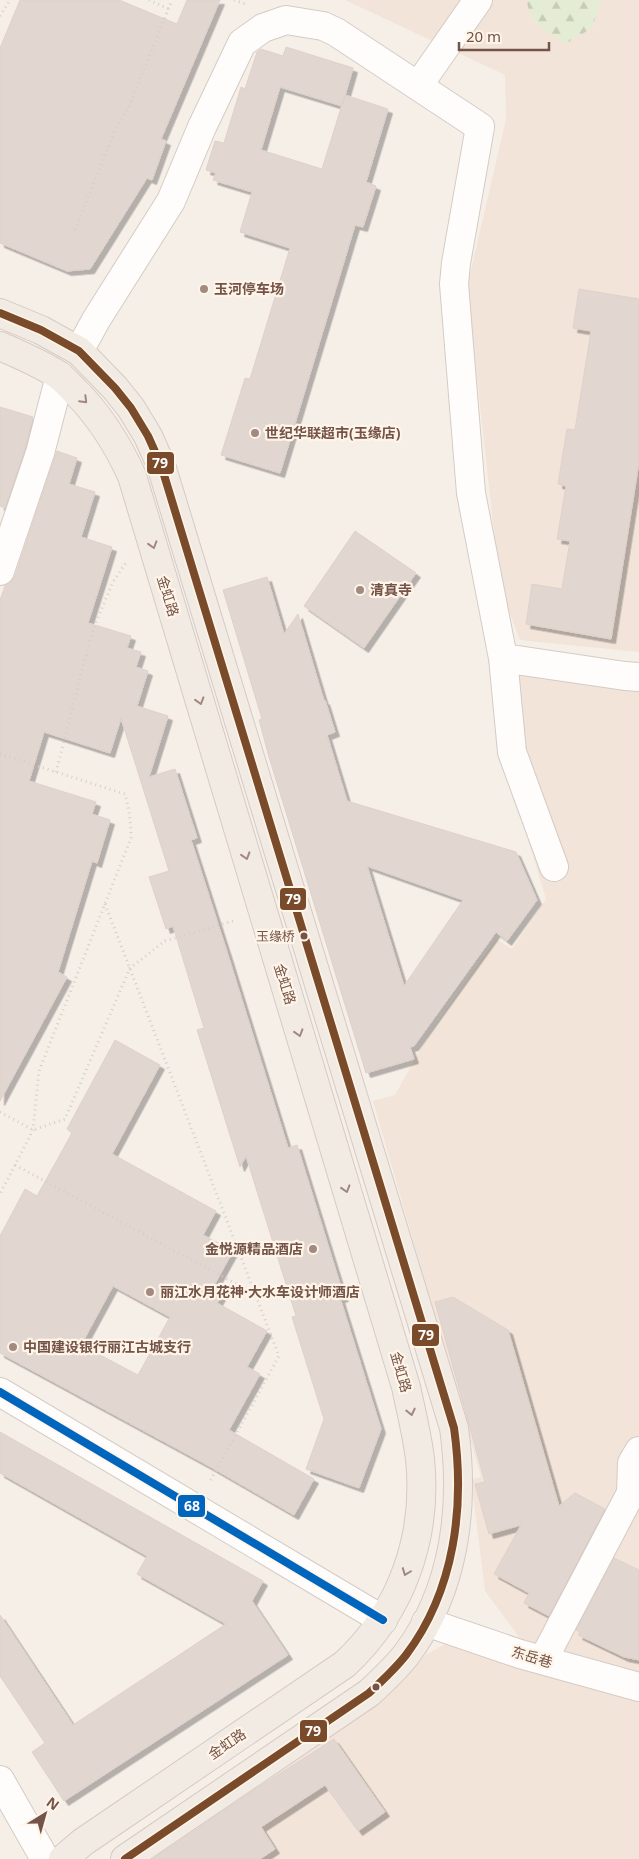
<svg xmlns="http://www.w3.org/2000/svg" width="639" height="1859" font-family="'Noto Sans','Noto Sans SC',sans-serif">
<defs>
<pattern id="forest-firs" width="22" height="20" patternUnits="userSpaceOnUse" patternTransform="scale(1.25)"><rect width="22" height="20" fill="#e4ecd3"/><path d="M5 1l3.5 6h-7zM16 11l3.5 6h-7z" fill="#c7ccb7"/></pattern>
<filter id="shadow"><feDropShadow dx="4.5" dy="4.5" stdDeviation="0" flood-color="#0004"/></filter>
</defs>
<rect width="100%" height="100%" fill="#f6efe8"/>
<path fill="#f2e4d8" d="M345,0H526L532,21L592,28L601,0H639V652L520,640L500,587L467,287L506,119L505,75Z
M497,674L639,683V1677L522,1641L485,1591L471,1480L481,1477L373,1101L395,1095L428,1036L496,939L512,949L546,899L499,742Z
M447,1643L639,1699V1859H138L373,1706L427,1654Z"/>
<path fill="url(#forest-firs)" d="M526,0H601L592,28L565,44L532,21Z"/>
<path fill="#e2d6d0" stroke="#dfd1ca" fill-rule="evenodd" filter="url(#shadow)" d="M20,0H119L177,24L187,0H220L161,139L166,141L152,180L147,178L90,269L67,271L0,243V48Z
M286,47L353,68L342,106L280,87L261,150L322,169L345,95L388,109L366,182L376,186L363,227L355,225L280,473L221,455L245,378L250,379L290,248L240,232L252,192L213,180L216,173L206,170L215,141L224,143L241,87L245,89L257,52L261,49L283,56Z
M579,289L639,299V462L611,639L526,624L532,584L562,589L570,541L557,539L566,486L558,484L567,429L575,430L591,331L573,328Z
M0,407L33,417L25,449L5,508L0,506Z
M57,451L77,458L69,484L95,492L81,537L112,547L88,623L131,636L127,648L141,652L136,667L148,671L137,706L168,716L149,777L175,769L197,838L191,840L227,952L288,1148L297,1145L344,1297L340,1298L381,1429L359,1488L306,1469L324,1419L292,1317L296,1316L246,1156L240,1167L197,1030L204,1028L173,926L166,929L149,877L169,871L121,718L110,753L44,732L29,781L96,802L92,814L110,820L97,863L92,861L58,972L67,977L0,1101V600L5,586L11,582L15,576Z
M355,531L416,573L364,648L304,606Z
M267,577L284,634L298,614L324,701L325,700L335,732L327,735L347,801L516,852L537,900L507,941L496,932L414,1046L410,1047L414,1059L366,1073L269,757L259,720L262,719L223,590ZM367,866L463,900L404,986Z
M115,1040L160,1065L112,1154L216,1211L203,1235L233,1251L211,1291L221,1296L217,1303L267,1331L247,1367L260,1374L229,1430L314,1479L294,1515L209,1466L0,1353V1236L25,1189L37,1196L72,1133L67,1129ZM113,1286L170,1317L138,1375L81,1345Z
M453,1297L508,1330L559,1506L575,1493L605,1509L549,1616L524,1603L529,1593L494,1574L521,1525L489,1534L475,1484L485,1482L435,1302Z
M0,1432L263,1581L252,1601L288,1655L64,1801L32,1752L45,1743L0,1676V1615L73,1725L226,1624L137,1574L147,1556L0,1473Z
M614,1558L639,1570V1660L624,1657L578,1635L580,1632L576,1630Z
M334,1739L385,1812L358,1831L325,1785L261,1827L275,1849L260,1859H153L259,1787Z"/>
<g fill="none" stroke-linecap="round" stroke-linejoin="round">
<defs>
<path id="minor" d="M418,86L478,0
M79,351L96,320L171,201L202,127L242,43L263,28L286,20L323,26L336,32L480,127L456,263L454,284L471,493L503,658L625,676L639,677
M0,571L40,453L60,376
M503,658L512,752L554,867
M0,1392L383,1620
M426,1622L520,1654L639,1687
M543,1660L631,1493L632,1463L639,1451
M0,1780L45,1859"/>
<path id="major" d="M0,313L41,330L79,351L115,388L131,408L148,436L161,465L454,1428C465,1506 455,1590 406,1655C395,1669 382,1681 369,1693L125,1859
M0,346C20,355 40,363 58,375C64,379 70,386 75,391C100,416 117,443 132,476L406,1387C411,1411 417,1434 420,1459C428,1536 402,1611 345,1664L83,1842L63,1859"/>
</defs>
<use href="#minor" stroke="#d4cbc5" stroke-width="30"/>
<use href="#major" stroke="#d5cac5" stroke-width="30"/>
<path stroke="#d8cdc9" stroke-width="3" stroke-dasharray="1 4" stroke-linecap="butt" d="M149,0L169,9
M234,0L245,4
M0,16L10,0
M75,230L115,130L128,109L172,0
M0,754L125,794C129,809 131,822 131,838L39,1071L33,1130L0,1194
M56,772L93,629L113,582L127,561
M105,904L279,1356L209,1483
M0,1112L33,1130L65,1119L130,968L165,941L236,920
M15,1165L255,1294"/>
<use href="#minor" stroke="#fefdfc" stroke-width="28"/>
<use href="#major" stroke="#f2ebe4" stroke-width="28"/>
<defs>
<path id="bus-1" d="M0,313L41,330L79,351L115,388L131,408L148,436L161,465L454,1428C465,1506 455,1590 406,1655C395,1669 382,1681 369,1693L125,1859"/>
<path id="bus-2" d="M0,1392L383,1620"/>
</defs>
<use href="#bus-1" stroke="#fff4e8" stroke-width="11"/>
<use href="#bus-2" stroke="#fff4e8" stroke-width="11"/>
<use href="#bus-1" stroke="#7a4b2a" stroke-width="8"/>
<use href="#bus-2" stroke="#0065bd" stroke-width="8"/>
</g>
<defs><path id="oneway-chevron" d="M-2-3.5L2.5 0L-2 3.5" fill="none" stroke-width="1.6" stroke-linecap="round" stroke-linejoin="round" transform="scale(1.25)"/></defs>
<g stroke="#a0887f">
<use href="#oneway-chevron" transform="translate(84 400) rotate(45)"/>
<use href="#oneway-chevron" transform="translate(153 545) rotate(73)"/>
<use href="#oneway-chevron" transform="translate(200 701) rotate(73)"/>
<use href="#oneway-chevron" transform="translate(246 856) rotate(73)"/>
<use href="#oneway-chevron" transform="translate(299 1033) rotate(73)"/>
<use href="#oneway-chevron" transform="translate(346 1189) rotate(73)"/>
<use href="#oneway-chevron" transform="translate(411 1412) rotate(77)"/>
<use href="#oneway-chevron" transform="translate(406 1572) rotate(111)"/>
</g>
<g fill="#a28a80" stroke="#fff4e8" stroke-width="2">
<circle cx="204" cy="289" r="5"/>
<circle cx="255" cy="433" r="5"/>
<circle cx="360" cy="590" r="5"/>
<circle cx="313" cy="1249" r="5"/>
<circle cx="150" cy="1292" r="5"/>
<circle cx="13" cy="1347" r="5"/>
</g>
<g fill="#745348" stroke="#fff4e8" stroke-width="2">
<circle cx="304" cy="936" r="4.5"/>
<circle cx="376" cy="1687" r="4.5"/>
</g>
<g text-anchor="middle" stroke-width="4.5" stroke-linejoin="round" paint-order="stroke">
<g font-size="13" fill="#745348" stroke="#fff4e8" text-anchor="end">
<text x="295" y="941">玉缘桥</text>
</g>
<g font-size="14" font-weight="bold" fill="#745348" stroke="#fff4e8" text-anchor="start">
<text x="214" y="294">玉河停车场</text>
<text x="265" y="438">世纪华联超市(玉缘店)</text>
<text x="370" y="595">清真寺</text>
<text x="303" y="1254" text-anchor="end">金悦源精品酒店</text>
<text x="160" y="1297">丽江水月花神·大水车设计师酒店</text>
<text x="23" y="1352">中国建设银行丽江古城支行</text>
</g>
<g font-size="14" fill="#745348" stroke="#fff4e8">
<text transform="translate(168 596) rotate(73)" y="5">金虹路</text>
<text transform="translate(285 984) rotate(73)" y="5">金虹路</text>
<text transform="translate(401 1372) rotate(74)" y="5">金虹路</text>
<text transform="translate(532 1657) rotate(17)" y="5">东岳巷</text>
<text transform="translate(227 1744) rotate(-34)" y="5">金虹路</text>
</g>
</g>
<g stroke="#fff4e8" stroke-width="2">
<rect x="146" y="451" width="29" height="24" rx="5" fill="#7a4b2a"/>
<rect x="279" y="887" width="28" height="24" rx="5" fill="#7a4b2a"/>
<rect x="411" y="1323" width="29" height="24" rx="5" fill="#7a4b2a"/>
<rect x="177" y="1494" width="29" height="24" rx="5" fill="#0065bd"/>
<rect x="299" y="1719" width="29" height="24" rx="5" fill="#7a4b2a"/>
</g>
<g font-size="14" text-anchor="middle" font-weight="bold" fill="#fff">
<text x="160" y="468">79</text>
<text x="293" y="904">79</text>
<text x="426" y="1340">79</text>
<text x="192" y="1511">68</text>
<text x="313" y="1736">79</text>
</g>
<g transform="translate(45 1814) rotate(37)" stroke="#fff4e8" stroke-width="4" paint-order="stroke">
<path d="M0-4L9 19L0 12L-9 19Z" fill="#745348"/>
<text y="-8" font-size="14" font-weight="bold" text-anchor="middle" fill="#745348">N</text>
</g>
<path d="M459 42v8h90v-8" fill="none" stroke="#745348" stroke-width="2.5"/>
<text x="466" y="42" font-size="15" fill="#745348" stroke="#fff4e8" stroke-width="4" paint-order="stroke">20 m</text>
</svg>
